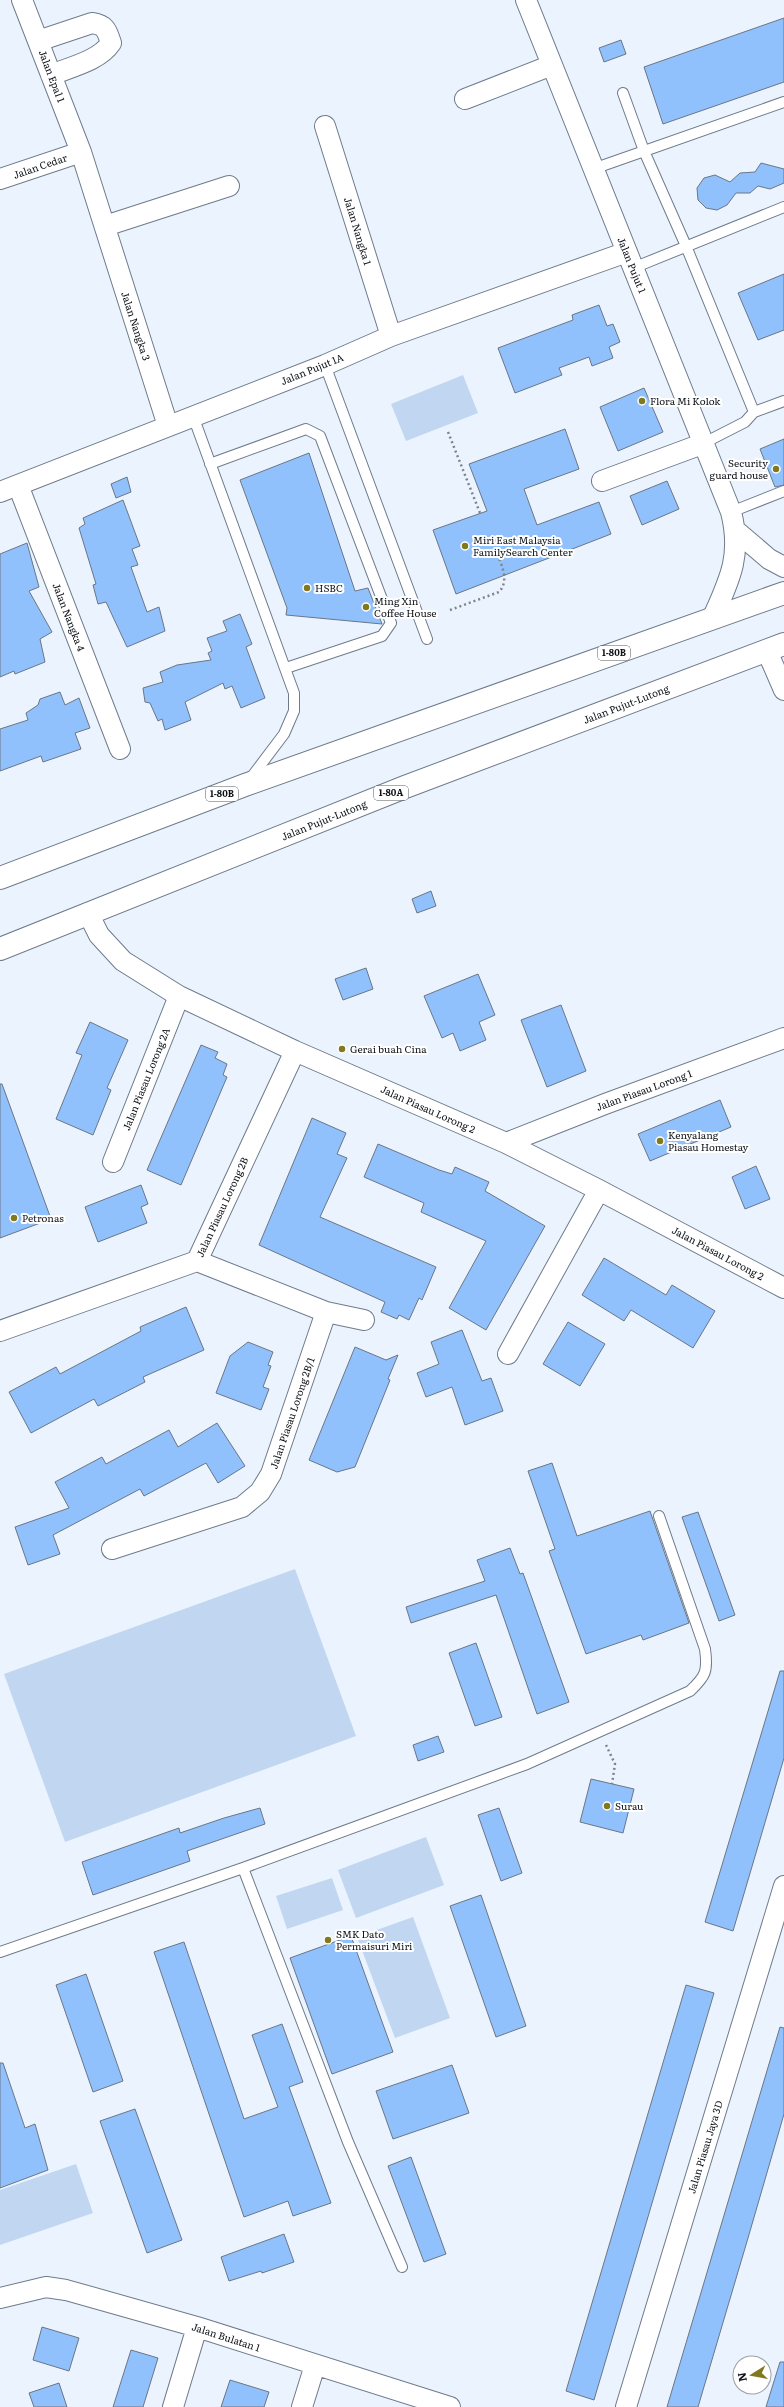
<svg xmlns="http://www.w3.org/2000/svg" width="784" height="2407" font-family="Literata,serif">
<rect width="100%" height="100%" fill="#ebf4fe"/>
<path fill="#c1d6f1" d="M463,375L478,413L406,441L391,404Z
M295,1569L356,1736L65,1842L4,1674Z
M426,1837L444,1885L356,1918L338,1870Z
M332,1878L343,1910L287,1929L276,1896Z
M413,1917L450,2018L395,2038L357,1937Z
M76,2164L93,2213L0,2245V2190Z"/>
<path fill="#91c1fc" stroke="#6a7686" d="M784,18V82L663,124L644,67Z
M621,40L626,54L604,62L599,48Z
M761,163L784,169V183L770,189L758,186L750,193H736L727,205L717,210L706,208L698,200L697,188L704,178L715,175L730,182L740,173L755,172Z
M784,274V330L758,340L738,293Z
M599,305L607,326L613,324L620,342L609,347L613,358L592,366L589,357L559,368L562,375L515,393L498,348L573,320L572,315Z
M644,388L663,432L618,451L600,407Z
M565,429L579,469L524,489L537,525L599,502L611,534L456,594L433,530L487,511L469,464Z
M784,439V485L775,487L760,449Z
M309,453L355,591L368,588L382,624L286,615L287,608L240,480Z
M127,477L131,492L116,498L111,484Z
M667,481L679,509L642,525L630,496Z
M123,500L140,546L132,549L138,565L131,567L147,612L159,607L165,631L127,647L106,602L98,604L93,585L96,584L79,528L85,524L83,518Z
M27,543L39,587L29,591L52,632L40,639L45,662L15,674L14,671L0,677V554Z
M240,614L252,644L246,647L265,698L241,708L232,686L225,689L223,683L185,702L191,720L165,730L162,719L158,721L150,703L145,702L143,688L163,682L160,672L177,665L211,660L208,653L212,651L207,638L227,631L223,621Z
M60,692L65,705L79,698L90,728L75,733L81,749L43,762L41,756L0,771V729L28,720L26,713L38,705L40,699Z
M431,891L436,906L417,913L412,899Z
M366,968L373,989L343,1000L335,979Z
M478,974L495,1015L479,1022L486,1040L460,1051L453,1033L442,1038L424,996Z
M561,1005L586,1071L547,1087L521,1020Z
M90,1022L128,1040L107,1088L111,1090L93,1135L56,1119L82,1055L76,1053Z
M201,1045L218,1052L215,1058L227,1064L223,1075L227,1077L181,1185L147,1170Z
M0,1084H2L51,1219L0,1238Z
M720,1100L731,1127L650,1161L638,1134Z
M312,1118L346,1133L337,1154L347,1158L320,1217L436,1267L422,1300L419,1298L409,1320L399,1315L397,1319L381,1312L385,1302L259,1245Z
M378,1144L439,1170L452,1174L455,1167L489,1182L485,1191L545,1226L486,1330L449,1308L486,1241L421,1212L424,1203L364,1177Z
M756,1166L770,1199L745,1209L732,1177Z
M141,1185L148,1204L141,1207L147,1223L98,1242L85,1207Z
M604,1258L666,1295L672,1285L715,1311L693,1348L631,1310L624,1321L582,1295Z
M186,1307L204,1350L143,1377L145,1382L98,1406L94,1399L31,1433L9,1392L56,1367L60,1374L141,1331L140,1327Z
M568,1322L605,1344L580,1386L543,1364Z
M462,1330L482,1381L491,1378L503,1411L465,1425L452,1387L426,1397L417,1373L439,1364L431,1342Z
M248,1342L273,1352L268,1365L271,1366L263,1387L269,1389L261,1410L216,1393L230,1356Z
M355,1347L386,1360L398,1355L388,1379L390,1380L355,1467L337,1472L309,1460Z
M217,1423L245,1466L218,1483L206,1463L144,1496L140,1489L53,1535L60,1554L28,1565L15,1527L69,1508L55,1482L102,1457L106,1464L169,1430L178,1447Z
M552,1463L577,1536L650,1511L689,1623L643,1640L641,1635L586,1654L549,1551L555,1549L528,1471Z
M698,1512L735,1615L719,1621L682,1517Z
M510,1548L520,1574L523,1573L569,1702L537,1714L496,1595L411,1623L406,1607L485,1581L477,1560Z
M476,1643L502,1717L475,1726L449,1653Z
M780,1671H784V1758L733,1931L705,1922Z
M438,1736L444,1752L418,1761L413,1745Z
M591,1779L634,1789L623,1833L580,1822Z
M260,1808L265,1824L187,1851L190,1861L93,1895L82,1862L179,1828L180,1833L224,1818Z
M499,1808L522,1873L501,1881L478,1815Z
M481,1895L526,2026L496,2037L450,1906Z
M351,1936L393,2052L332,2074L290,1958Z
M184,1942L244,2119L278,2107L252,2035L282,2024L303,2082L289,2087L331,2203L293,2216L288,2201L244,2217L154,1952Z
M86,1974L123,2081L93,2092L56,1985Z
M686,1985L714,1993L594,2400L566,2391Z
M780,2027L784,2028V2114L748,2238L698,2407H667Z
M0,2063H3L25,2128L35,2124L48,2170L0,2188Z
M452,2065L469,2113L393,2139L376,2091Z
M135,2109L182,2240L147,2253L100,2121Z
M411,2157L446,2254L424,2262L388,2166Z
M284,2234L294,2262L262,2273L261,2271L229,2281L221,2257Z
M42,2327L79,2338L69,2371L33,2360Z
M131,2350L158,2358L143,2407H113Z
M780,2362H784V2407H766Z
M230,2380L269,2392L264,2407H221Z
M59,2383L67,2407H34L29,2393Z"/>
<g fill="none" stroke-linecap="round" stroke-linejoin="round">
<defs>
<path id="service" d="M623,93L644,151L686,246L754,412L784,401
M593,169L784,102
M633,268L784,207
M325,365L427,639
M193,416L294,693V711L284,734L250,779
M702,444L745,422L754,412
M210,464L306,429L320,436L391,623L382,636L286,668
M731,512L784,491
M243,1868L348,2142L402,2267
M0,1952L243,1868L527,1764L690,1691C706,1676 708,1671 705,1649L659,1516"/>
<path id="minor" d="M22,0L81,152L168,426
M526,0L731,512C742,555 730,579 713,617
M38,41L92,23C106,25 107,31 111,43C99,61 70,67 51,75
M465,99L552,65
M325,126L391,336
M0,179L81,152
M105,226L229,186
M602,481L702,444
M18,485L120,749
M0,492L325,365L391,336L627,252
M735,530L769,559L784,567
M767,651L784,690
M88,913L99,935L123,961L179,996L295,1051L506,1143L599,1190L784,1288
M506,1143L605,1104L784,1038
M113,1162L179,996
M326,1312L364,1320
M0,1331L197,1261L295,1051
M508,1354L599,1190
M112,1549L242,1507L260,1492L271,1474L326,1312L197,1261
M0,2298L46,2287L66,2290L197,2327L450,2407
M173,2407L197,2327
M302,2407L315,2365
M626,2407L784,1886"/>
<path id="trunk" d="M0,878L245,785L784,593
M0,949L405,787L784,644"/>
</defs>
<use href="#service" stroke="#6f7b8b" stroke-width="12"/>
<use href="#minor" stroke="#6f7b8b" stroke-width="22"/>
<use href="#trunk" stroke="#6f7b8b" stroke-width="24"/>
<path stroke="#7e848c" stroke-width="2.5" stroke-dasharray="2 3" stroke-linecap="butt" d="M448,432L480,513
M450,610L499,592C510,580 501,564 496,551
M606,1745L615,1764L612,1784"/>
<use href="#service" stroke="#fff" stroke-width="10"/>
<use href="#minor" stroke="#fff" stroke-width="20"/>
<use href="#trunk" stroke="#fff" stroke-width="22"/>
</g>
<g fill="#81791e" stroke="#fff" stroke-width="1.5">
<circle cx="642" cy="401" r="4"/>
<circle cx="776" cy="469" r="4"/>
<circle cx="465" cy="546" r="4"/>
<circle cx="307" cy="588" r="4"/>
<circle cx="366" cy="607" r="4"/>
<circle cx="342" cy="1049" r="4"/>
<circle cx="660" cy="1141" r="4"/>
<circle cx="14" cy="1218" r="4"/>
<circle cx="607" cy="1806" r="4"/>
<circle cx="328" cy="1940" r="4"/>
</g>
<g text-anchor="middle" stroke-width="4" stroke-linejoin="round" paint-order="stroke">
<g fill="#fff" stroke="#56595d" stroke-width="1">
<rect x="598" y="646" width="32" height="14" rx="3"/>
<rect x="374" y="786" width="34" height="14" rx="3"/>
<rect x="206" y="787" width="32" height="14" rx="3"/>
</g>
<g font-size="9" font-weight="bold" fill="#0e1218">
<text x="614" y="656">1-80B</text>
<text x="391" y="796">1-80A</text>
<text x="222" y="797">1-80B</text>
</g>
<g font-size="10" fill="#0e1218" stroke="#fff">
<text transform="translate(52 76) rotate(69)" y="4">Jalan Epal 1</text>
<text transform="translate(40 166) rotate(-19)" y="4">Jalan Cedar</text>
<text transform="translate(358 231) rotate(73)" y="4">Jalan Nangka 1</text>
<text transform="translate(632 265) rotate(68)" y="4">Jalan Pujut 1</text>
<text transform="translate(136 326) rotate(72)" y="4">Jalan Nangka 3</text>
<text transform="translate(312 369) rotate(-22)" y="4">Jalan Pujut 1A</text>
<text transform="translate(69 617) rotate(69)" y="4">Jalan Nangka 4</text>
<text transform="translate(626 704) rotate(-21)" y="4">Jalan Pujut-Lutong</text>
<text transform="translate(324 820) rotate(-22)" y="4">Jalan Pujut-Lutong</text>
<text transform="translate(146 1079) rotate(-68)" y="4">Jalan Piasau Lorong 2A</text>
<text transform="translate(644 1090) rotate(-20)" y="4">Jalan Piasau Lorong 1</text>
<text transform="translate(428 1109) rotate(24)" y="4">Jalan Piasau Lorong 2</text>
<text transform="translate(222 1207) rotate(-65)" y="4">Jalan Piasau Lorong 2B</text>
<text transform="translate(718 1253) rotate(28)" y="4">Jalan Piasau Lorong 2</text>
<text transform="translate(292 1413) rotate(-71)" y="4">Jalan Piasau Lorong 2B/1</text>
<text transform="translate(705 2147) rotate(-73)" y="4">Jalan Piasau Jaya 3D</text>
<text transform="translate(226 2337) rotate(18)" y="4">Jalan Bulatan 1</text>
</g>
<g font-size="10" fill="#0e1218" stroke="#fff" text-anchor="start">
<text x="650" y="405">Flora Mi Kolok</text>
<text x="768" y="467" text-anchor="end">Security<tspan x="768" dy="12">guard house</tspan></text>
<text x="473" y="544">Miri East Malaysia<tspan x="473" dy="12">FamilySearch Center</tspan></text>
<text x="315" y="592">HSBC</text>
<text x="374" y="605">Ming Xin<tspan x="374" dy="12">Coffee House</tspan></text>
<text x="350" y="1053">Gerai buah Cina</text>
<text x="668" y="1139">Kenyalang<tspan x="668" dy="12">Piasau Homestay</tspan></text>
<text x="22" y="1222">Petronas</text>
<text x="615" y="1810">Surau</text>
<text x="336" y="1938">SMK Dato<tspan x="336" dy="12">Permaisuri Miri</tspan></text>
</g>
</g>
<g transform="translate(752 2375) rotate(259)"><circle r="19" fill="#ffffff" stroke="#9fa0a3"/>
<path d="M0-3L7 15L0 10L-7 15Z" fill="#81791e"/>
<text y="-6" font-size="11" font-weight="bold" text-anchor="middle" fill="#0e1218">N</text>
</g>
</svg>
